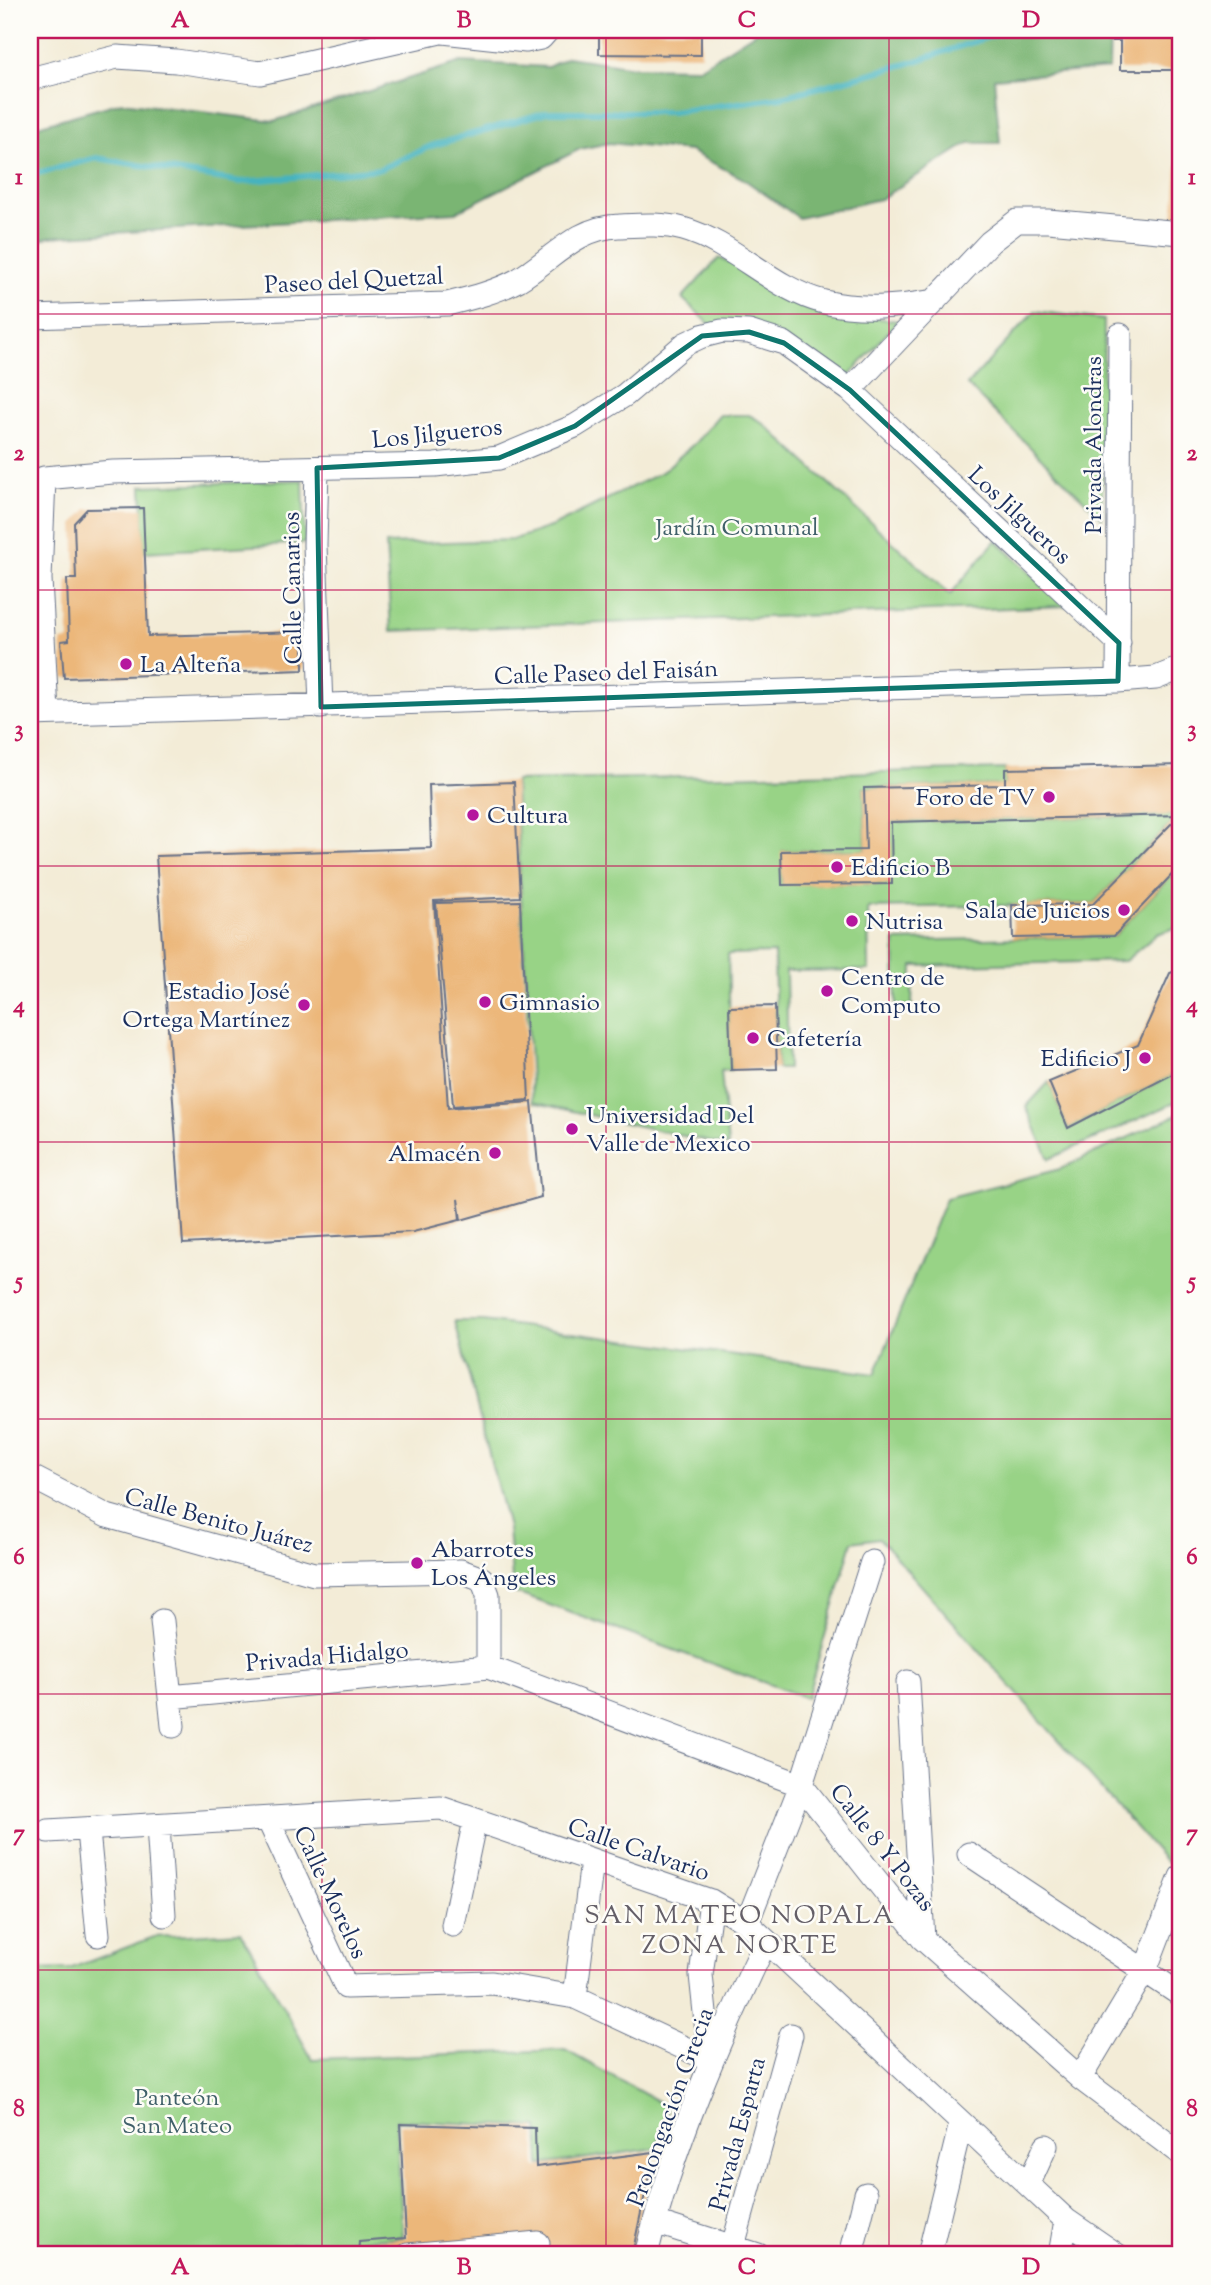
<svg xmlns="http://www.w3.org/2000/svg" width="1211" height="2285" font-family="'Sorts Mill Goudy',serif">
<rect width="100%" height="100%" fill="#fdfcf7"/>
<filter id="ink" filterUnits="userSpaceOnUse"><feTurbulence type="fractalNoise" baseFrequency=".0143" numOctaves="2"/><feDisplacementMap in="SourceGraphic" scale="14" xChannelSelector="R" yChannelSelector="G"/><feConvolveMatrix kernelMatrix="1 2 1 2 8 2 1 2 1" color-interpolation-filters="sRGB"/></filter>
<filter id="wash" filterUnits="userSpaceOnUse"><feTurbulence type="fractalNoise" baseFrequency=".00686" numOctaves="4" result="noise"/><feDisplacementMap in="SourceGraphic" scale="28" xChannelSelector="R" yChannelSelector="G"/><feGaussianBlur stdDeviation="1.57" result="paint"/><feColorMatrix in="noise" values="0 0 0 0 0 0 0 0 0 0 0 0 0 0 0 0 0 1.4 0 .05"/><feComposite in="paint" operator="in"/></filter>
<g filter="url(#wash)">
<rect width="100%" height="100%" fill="#f3ecd7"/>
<path fill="#98d386" stroke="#5a8172" stroke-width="2" d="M719,258L846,314L898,321L844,382L808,355L713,327L682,298Z
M1035,311L1104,320L1102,518L967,385Z
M719,415H749L762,422L950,595L996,540L1065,606L391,631L386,544L512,540L553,526L662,472L696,442Z
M303,480L305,543L144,552L142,486Z
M1005,769V785L864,788L866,850L782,851V884H891V822L1181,815V832L1172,823L1093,904L868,908L869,970L786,971L788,1069H777L774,953L728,954L731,1070L721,1071L728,1146L532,1102L515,781Z
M1181,865V926L1157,934L1125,961L913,966L912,1006H896L895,941L1114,936Z
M1181,1070V1100L1049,1159L1026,1107L1049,1082L1068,1128Z
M1181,1113V1791L1168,1864L879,1538L852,1542L807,1698L513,1592L508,1528L455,1321H483L875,1374L946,1198L1060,1169Z
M241,1932L312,2059L565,2050L668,2107L657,2148L540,2165L538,2127L396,2120L403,2237L291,2244L290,2255H30L31,1970L69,1969L154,1937Z"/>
<path fill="#7ab573" stroke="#4a7268" stroke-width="2" d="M759,30L910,33L917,30H1110L1109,69L994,78L1000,143H969L880,199L799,218L742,178L690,151L609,143L580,149L456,212L48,237L30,245V128L122,102L274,121L461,62L548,67L568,57L634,67L699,68Z"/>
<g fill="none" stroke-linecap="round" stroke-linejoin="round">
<path stroke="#44b3bf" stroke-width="6" d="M30,175L97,158L241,182L380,169L431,146L547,112H672L782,97L910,63L1010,30"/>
</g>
<g id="blocks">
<path fill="#ecb77a" d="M599,30H701V55L599,54Z
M1110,30H1181L1178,70H1120V41H1110Z
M1178,157H1181V219H1173Z
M143,508L148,636L303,632V670L64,678L61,641L69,640L67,579H76L74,523L87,509Z
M1181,765V815L891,822L892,884L782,885L781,851L866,850L864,788L1005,785V769Z
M514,782L520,897L434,901L448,1108L532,1102L541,1197L461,1220L458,1199L460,1220L413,1232L183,1244L156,856L431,848L429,785Z
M1172,823L1181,832V865L1114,936L1013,938L1012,905L1093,904Z
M520,901L529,1100L453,1106L436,903Z
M1181,969V1070L1068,1128L1049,1082L1138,1045L1170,973Z
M775,1006L777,1069L731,1070L729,1007Z
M400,2124L535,2128L536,2167L654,2152L632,2255H358L359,2242L406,2238Z"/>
</g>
</g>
<g filter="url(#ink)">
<use href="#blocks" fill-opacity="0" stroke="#677188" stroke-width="2"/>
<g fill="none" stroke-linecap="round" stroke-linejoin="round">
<defs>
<path id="minor" d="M443,32L526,41L541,38L548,30
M30,79L117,57L176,61L260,73L449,30
M30,317L447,304C471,298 496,292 518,280C552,260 576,227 619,226C639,225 663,223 683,229C734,243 772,289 824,302C862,311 897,307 935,301
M850,390L990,242L1017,221H1048L1181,233
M317,468L315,545L321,707
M44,478L40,579L47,713
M30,483L44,478L113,472L435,465L499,458L575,426L625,395L685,344L702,336L722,331L749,332L784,343L850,390L1119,643
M1118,681L1120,335
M30,714L1118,681L1156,678L1181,668
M30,1476L107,1516L314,1574L461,1571L482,1579L488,1595V1667
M162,1621L173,1726
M908,1682L923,1939
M170,1697L488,1667L801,1785L923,1939L1080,2078L1181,2154
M268,1819L346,1987L492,1983L575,1997L710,2060
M158,1826L164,1915
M48,1831L441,1808L711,1901L747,1923L1066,2220L1117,2255
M88,1831L98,1935
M969,1854L1181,1995
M747,1923L801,1785L872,1562
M453,1925L475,1820
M575,1997L592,1861
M710,2060L701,1975L711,1901
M1080,2078L1146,1968L1181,1877
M1029,2183L1046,2146
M655,2222L758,2255
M733,2246L791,2035
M408,2255L538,2243
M646,2255C673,2145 718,2042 766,1941
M851,2255L866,2194
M929,2255L961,2123
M1060,2255L1066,2220"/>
</defs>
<use href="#minor" stroke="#677188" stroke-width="25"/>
<use href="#minor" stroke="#fff" stroke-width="23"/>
</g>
</g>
<path fill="none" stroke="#0f766e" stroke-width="5" stroke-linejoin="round" d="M749,332L784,343L850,390L1119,643L1118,681L321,707L317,468L499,458L575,426L702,336Z"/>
<path fill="none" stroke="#c2185b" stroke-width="2" stroke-opacity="0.55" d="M322,30V2255M606,30V2255M889,30V2255M30,314H1181M30,590H1181M30,866H1181M30,1142H1181M30,1419H1181M30,1694H1181M30,1970H1181"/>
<g fill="#b5179e" stroke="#fdfcf7" stroke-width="2.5">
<circle cx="126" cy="664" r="7"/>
<circle cx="1049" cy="797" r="7"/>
<circle cx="473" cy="815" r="7"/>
<circle cx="837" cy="867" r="7"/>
<circle cx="1124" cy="910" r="7"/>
<circle cx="852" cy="921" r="7"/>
<circle cx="827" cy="991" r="7"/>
<circle cx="485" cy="1002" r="7"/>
<circle cx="304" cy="1005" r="7"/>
<circle cx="753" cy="1038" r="7"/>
<circle cx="1145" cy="1058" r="7"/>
<circle cx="572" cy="1129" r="7"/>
<circle cx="495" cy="1153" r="7"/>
<circle cx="417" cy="1563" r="7"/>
</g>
<g text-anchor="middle" stroke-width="5" stroke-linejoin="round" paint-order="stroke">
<g font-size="24" fill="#1b2f5e" stroke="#fdfcf7">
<text transform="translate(354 280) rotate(-3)" y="8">Paseo del Quetzal</text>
<text transform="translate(437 433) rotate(-6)" y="8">Los Jilgueros</text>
<text transform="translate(1093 445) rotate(-90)" y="8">Privada Alondras</text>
<text transform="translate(1020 515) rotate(43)" y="8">Los Jilgueros</text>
<text transform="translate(292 588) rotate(-91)" y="8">Calle Canarios</text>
<text transform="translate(606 672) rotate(-2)" y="8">Calle Paseo del Faisán</text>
<text transform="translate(219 1520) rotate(15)" y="8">Calle Benito Juárez</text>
<text transform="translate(327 1656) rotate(-5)" y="8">Privada Hidalgo</text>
<text transform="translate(883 1847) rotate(52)" y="8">Calle 8 Y Pozas</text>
<text transform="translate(639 1849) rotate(19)" y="8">Calle Calvario</text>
<text transform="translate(331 1892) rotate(65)" y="8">Calle Morelos</text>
<text transform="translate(670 2107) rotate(-70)" y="8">Prolongación Grecia</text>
<text transform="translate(737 2134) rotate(-75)" y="8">Privada Esparta</text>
</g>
<g font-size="24" fill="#40606a" stroke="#fdfcf7">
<text x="737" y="535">Jardín Comunal</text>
<text x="177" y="2105">Panteón<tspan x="177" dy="28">San Mateo</tspan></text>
</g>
<g font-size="24" fill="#1b2f5e" stroke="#fdfcf7" text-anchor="start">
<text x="140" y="672">La Alteña</text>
<text x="1035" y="805" text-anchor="end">Foro de TV</text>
<text x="487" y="823">Cultura</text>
<text x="851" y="875">Edificio B</text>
<text x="1110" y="918" text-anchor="end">Sala de Juicios</text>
<text x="866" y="929">Nutrisa</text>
<text x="841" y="985">Centro de<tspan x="841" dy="28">Computo</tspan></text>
<text x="290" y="999" text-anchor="end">Estadio José<tspan x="290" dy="28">Ortega Martínez</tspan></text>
<text x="499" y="1010">Gimnasio</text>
<text x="767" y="1046">Cafetería</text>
<text x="1131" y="1066" text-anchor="end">Edificio J</text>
<text x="586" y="1123">Universidad Del<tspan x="586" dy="28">Valle de Mexico</tspan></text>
<text x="481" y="1161" text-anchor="end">Almacén</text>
<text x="431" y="1557">Abarrotes<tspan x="431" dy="28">Los Ángeles</tspan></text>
</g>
<g font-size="26" letter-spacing="2" fill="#645f68" stroke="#fdfcf7">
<text x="740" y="1923">SAN MATEO NOPALA<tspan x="740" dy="30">ZONA NORTE</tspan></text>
</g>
</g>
<rect width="1211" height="2285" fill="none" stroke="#fdfcf7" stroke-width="77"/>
<rect x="38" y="38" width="1134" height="2208" fill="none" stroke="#c2185b" stroke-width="2.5"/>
<g font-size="23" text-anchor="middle" font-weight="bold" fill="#c2185b">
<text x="180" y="27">A</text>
<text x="464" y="27">B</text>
<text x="747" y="27">C</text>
<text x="1031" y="27">D</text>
<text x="19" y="184">1</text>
<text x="1192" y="184">1</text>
<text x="19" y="460">2</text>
<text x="1192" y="460">2</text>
<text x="19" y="736">3</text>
<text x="1192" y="736">3</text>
<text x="19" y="1012">4</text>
<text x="1192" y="1012">4</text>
<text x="19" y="1288">5</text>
<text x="1192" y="1288">5</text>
<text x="19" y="1564">6</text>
<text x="1192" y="1564">6</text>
<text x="19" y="1840">7</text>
<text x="1192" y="1840">7</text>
<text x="19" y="2116">8</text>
<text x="1192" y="2116">8</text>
<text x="180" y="2274">A</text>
<text x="464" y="2274">B</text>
<text x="747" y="2274">C</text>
<text x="1031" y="2274">D</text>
</g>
</svg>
